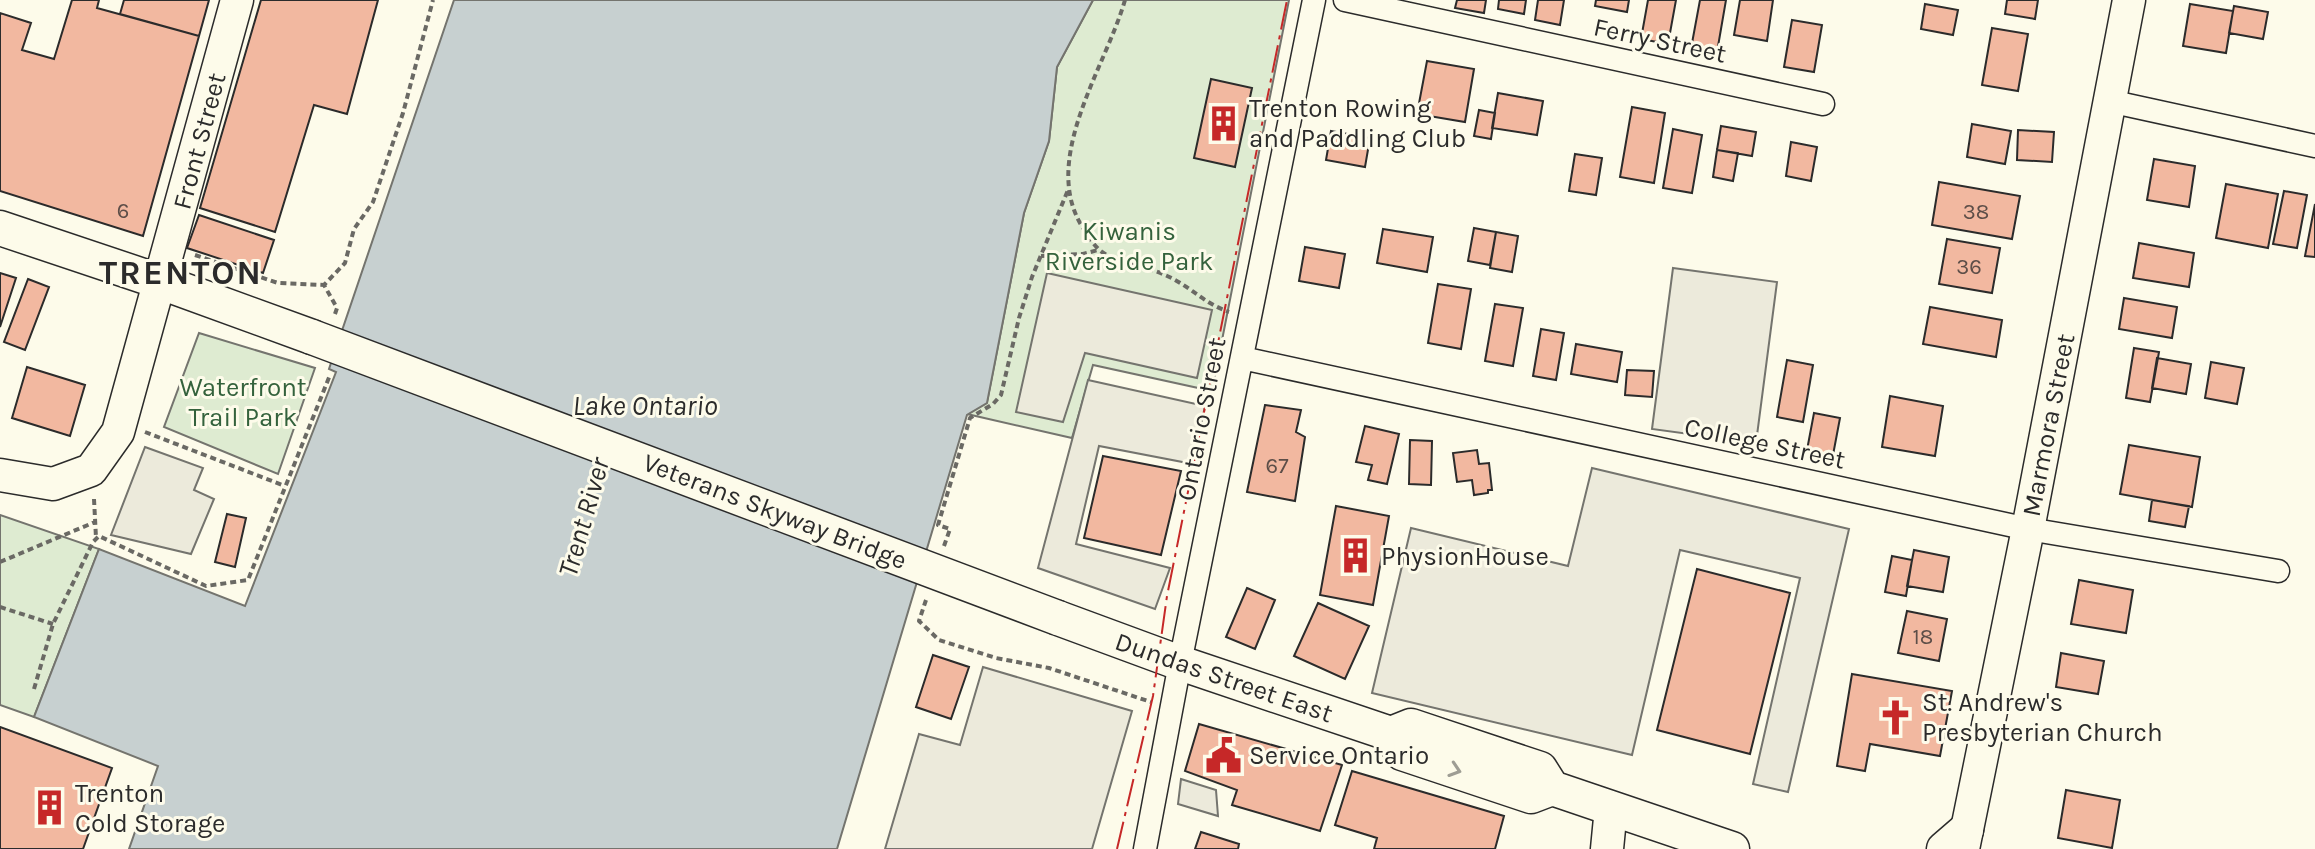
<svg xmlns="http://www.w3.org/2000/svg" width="2315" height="849" font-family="Karla,sans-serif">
<rect width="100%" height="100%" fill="#fdfbea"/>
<path fill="#deebd1" stroke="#74746e" stroke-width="2" d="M1093,0H1289L1212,391L1093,365L1072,438L967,414L987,402L1024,213L1049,141L1057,67Z
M199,333L315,368L278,474L164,427Z
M0,515L99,549L34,717L0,705Z"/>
<path fill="#eceadb" stroke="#74746e" stroke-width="2" d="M1673,268L1777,282L1756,443L1652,429Z
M1047,273L1212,310L1197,378L1085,353L1063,422L1016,412Z
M1088,380L1205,406L1193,464L1099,446L1076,544L1170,568L1155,609L1038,568Z
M145,447L203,468L194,490L214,499L191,554L111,535Z
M1592,468L1849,529L1788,792L1753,784L1800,578L1680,550L1632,755L1372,693L1411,528L1568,566Z
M983,667L1132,711L1092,849H885L919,734L960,745Z
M1181,779L1216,790L1218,816L1178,804Z"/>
<path fill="#c7d0d0" stroke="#74746e" stroke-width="2" d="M454,0H1093L1057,67L1049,141L1024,213L987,403L967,415L837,849H129L158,766L34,717L99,549L245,606L336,372L329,369Z"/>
<path fill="#f2b8a0" stroke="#2b2b2b" stroke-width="2" d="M72,0H99L97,8L199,36L143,236L0,191V13L31,23L22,50L54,59Z
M124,0H209L199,36L120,14Z
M261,0H378L347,114L314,105L275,232L200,208Z
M1457,0H1486L1484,13L1455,8Z
M1499,0H1526L1524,14L1498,9Z
M1538,0H1564L1560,25L1535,20Z
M1596,0H1629L1627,12L1595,6Z
M1648,0H1676L1668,44L1641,39Z
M1700,0H1726L1716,58L1690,54Z
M1740,0H1773L1767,41L1734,35Z
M2007,0H2038L2035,19L2005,14Z
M1925,4L1958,10L1953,35L1921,29Z
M2190,4L2233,11L2226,53L2183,46Z
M2234,6L2268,12L2263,39L2229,33Z
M1792,20L1822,25L1814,72L1784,67Z
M1992,28L2028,34L2018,91L1982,85Z
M1427,61L1474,69L1465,122L1417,114Z
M1211,79L1252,88L1235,167L1194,158Z
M1498,93L1543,101L1537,135L1492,128Z
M1632,107L1665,113L1654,183L1620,177Z
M1479,110L1495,113L1491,139L1474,136Z
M1972,124L2011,131L2005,164L1967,157Z
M1721,126L1756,132L1752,156L1717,150Z
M1673,129L1702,135L1692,193L1663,188Z
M2018,130L2054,132L2052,162L2017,160Z
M1331,131L1370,138L1365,167L1326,160Z
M1791,142L1817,147L1811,181L1786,176Z
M1717,150L1738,153L1733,181L1713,177Z
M1575,154L1602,158L1596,195L1569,191Z
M2154,159L2195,166L2189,207L2147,200Z
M1939,182L2020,196L2012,239L1932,225Z
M2226,184L2278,194L2268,248L2216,238Z
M2284,191L2307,195L2297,248L2273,244Z
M2315,204V257L2305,256Z
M199,215L274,240L263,273L187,248Z
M1474,228L1496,232L1490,265L1468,261Z
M1383,229L1433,237L1427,272L1377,263Z
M1496,232L1518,236L1512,272L1490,268Z
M1947,239L2000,248L1992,293L1939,284Z
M2139,243L2194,253L2189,287L2133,278Z
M1305,247L1345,254L1339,288L1299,281Z
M0,273L16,278L0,327Z
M28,279L49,287L25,350L4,342Z
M1438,284L1471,289L1461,349L1428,343Z
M2124,298L2177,307L2172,338L2119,329Z
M1495,304L1523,308L1513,366L1485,361Z
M1930,307L2002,320L1996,357L1923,344Z
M1541,329L1564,333L1556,380L1533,376Z
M1576,344L1622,352L1617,382L1571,374Z
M2134,348L2159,352L2150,402L2126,398Z
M2157,358L2191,364L2186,394L2152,388Z
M1787,360L1813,365L1803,422L1777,417Z
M2211,362L2244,368L2237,404L2205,398Z
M27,367L85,385L70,436L12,418Z
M1627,370L1654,371L1652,397L1625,395Z
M1890,396L1943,406L1935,456L1882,447Z
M1265,405L1301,410L1296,432L1305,437L1295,501L1247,492Z
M1814,413L1840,418L1833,455L1807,450Z
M1365,426L1399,434L1387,484L1368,480L1372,465L1356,462Z
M1410,440L1432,441L1431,485L1409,484Z
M2129,445L2200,457L2192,507L2120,494Z
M1477,450L1479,464L1489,463L1492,490H1488V493L1474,495L1472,480L1457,482L1453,453Z
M1103,456L1181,471L1161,555L1084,538Z
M2152,500L2189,506L2185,527L2149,521Z
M1336,506L1389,516L1373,605L1320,595Z
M227,514L246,518L235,567L215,562Z
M1914,550L1949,557L1943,592L1907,586Z
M1892,556L1912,560L1906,596L1885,592Z
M1697,569L1790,593L1750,754L1657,730Z
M2079,580L2133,590L2126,633L2071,624Z
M1247,588L1275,600L1255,649L1226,637Z
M1318,603L1369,626L1345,679L1294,656Z
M1907,611L1947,619L1939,661L1898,653Z
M2061,653L2104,661L2098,694L2056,687Z
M933,655L969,667L951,719L916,707Z
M1852,674L1952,691L1940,756L1870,744L1865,771L1837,766Z
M1199,724L1342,765L1320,831L1232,805L1237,790L1185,771Z
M0,727L112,768L83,849H0Z
M1352,771L1504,816L1495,849H1374L1377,838L1335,825Z
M2066,790L2120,800L2112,848L2058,838Z
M1201,832L1239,844L1238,849H1195Z"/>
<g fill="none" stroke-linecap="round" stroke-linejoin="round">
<defs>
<path id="street" d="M1345,0L1823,104
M2109,101L2315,146
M1242,358L2028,529L2278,571
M1145,849L1180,663L1314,0"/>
<path id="secondary" d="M0,475L53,484L91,470L118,432L237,0
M1607,849L1611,808
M1963,849L2028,529L2129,0"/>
<path id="primary" d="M0,228L161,282L312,337
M1058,618L1180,663L1391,734L1411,726L1540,769L1552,788
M1391,734L1402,753L1531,796L1552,788L1732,849
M1944,849L1966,830"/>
</defs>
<use href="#street" stroke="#2b2b2b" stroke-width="25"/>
<use href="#secondary" stroke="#2b2b2b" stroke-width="35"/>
<use href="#primary" stroke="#2b2b2b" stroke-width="37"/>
<path stroke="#6a6964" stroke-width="4" stroke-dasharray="6 4" stroke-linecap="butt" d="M1125,0C1106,67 1039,160 1083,228C1088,236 1094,246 1102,252C1122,266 1144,265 1165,275C1189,285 1203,303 1229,312
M195,255L278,283L324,285
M1041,256L1083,254L1098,250
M335,314L337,308L324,285L345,263L354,229L373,202L403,113L433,0
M145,432L285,486
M94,499L96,538
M944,546L950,529L938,525L970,418L993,404L1001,395L1019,318L1032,277L1068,190
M0,562L95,522
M926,600L919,621L939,640L996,658L1049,668L1151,702
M0,607L53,624
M34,689L53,624L93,542L99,536L206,586L248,580L330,375"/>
<use href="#street" stroke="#fdfbea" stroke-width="22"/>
<use href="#secondary" stroke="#fdfbea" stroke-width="32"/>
<use href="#primary" stroke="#fdfbea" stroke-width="34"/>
<defs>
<path id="primary-bridge" d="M312,337L1058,618"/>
</defs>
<use href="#primary-bridge" stroke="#2b2b2b" stroke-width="37" stroke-linecap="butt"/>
<use href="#primary-bridge" stroke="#fdfbea" stroke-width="34"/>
<path stroke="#c62828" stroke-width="2" stroke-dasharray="28 6 4 6" stroke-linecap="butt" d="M1117,849L1153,696L1167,596L1287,0"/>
</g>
<defs><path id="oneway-chevron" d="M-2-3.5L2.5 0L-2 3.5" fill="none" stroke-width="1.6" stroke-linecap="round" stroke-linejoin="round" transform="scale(2)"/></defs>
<use stroke="#9e9d94" href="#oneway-chevron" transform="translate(1455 770) rotate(18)"/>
<defs>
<symbol id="building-bare" viewBox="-9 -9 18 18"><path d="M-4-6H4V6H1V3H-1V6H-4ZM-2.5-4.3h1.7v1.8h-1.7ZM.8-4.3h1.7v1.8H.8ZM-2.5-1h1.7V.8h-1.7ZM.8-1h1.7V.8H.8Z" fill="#c62828" stroke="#fdfbea" stroke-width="2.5" paint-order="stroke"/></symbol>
<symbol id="church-bare" viewBox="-9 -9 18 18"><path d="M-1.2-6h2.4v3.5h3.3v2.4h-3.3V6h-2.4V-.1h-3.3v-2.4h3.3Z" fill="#c62828" stroke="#fdfbea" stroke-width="2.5" paint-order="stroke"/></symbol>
<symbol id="civic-bare" viewBox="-9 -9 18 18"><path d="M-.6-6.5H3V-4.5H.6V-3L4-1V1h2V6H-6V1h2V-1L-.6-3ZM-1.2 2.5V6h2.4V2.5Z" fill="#c62828" stroke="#fdfbea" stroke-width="2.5" paint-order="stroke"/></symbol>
</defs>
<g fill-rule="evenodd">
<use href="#building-bare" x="1198" y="98" width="51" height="51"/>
<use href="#building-bare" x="1330" y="530" width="51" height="51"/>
<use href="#church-bare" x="1870" y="692" width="51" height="51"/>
<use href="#civic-bare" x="1198" y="730" width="51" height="51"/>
<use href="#building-bare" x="24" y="782" width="51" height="51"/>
</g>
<g text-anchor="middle" stroke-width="6" stroke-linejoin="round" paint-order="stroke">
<g font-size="22" fill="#5d4e48">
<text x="123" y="218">6</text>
<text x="1976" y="219">38</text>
<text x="1969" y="274">36</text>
<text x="1277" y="473">67</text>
<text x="1923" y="644">18</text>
</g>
<g font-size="26" fill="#2b2b2b" stroke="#fdfbea">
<text transform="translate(1660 40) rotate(12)" y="9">Ferry Street</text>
<text transform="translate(199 141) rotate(-75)" y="9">Front Street</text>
<text transform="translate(1201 419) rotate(-79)" y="9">Ontario Street</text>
<text transform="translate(2048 425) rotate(-79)" y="9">Marmora Street</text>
<text transform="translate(1765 443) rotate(12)" y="9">College Street</text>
<text transform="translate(775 511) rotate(21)" y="9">Veterans Skyway Bridge</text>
<text transform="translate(1224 677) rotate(19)" y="9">Dundas Street East</text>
</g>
<g font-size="26" fill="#2b2b2b" stroke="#fdfbea" text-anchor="start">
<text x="1249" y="117">Trenton Rowing<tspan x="1249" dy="30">and Paddling Club</tspan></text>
<text x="1381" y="565">PhysionHouse</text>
<text x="1922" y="711">St. Andrew's<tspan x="1922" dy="30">Presbyterian Church</tspan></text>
<text x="1249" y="764">Service Ontario</text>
<text x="75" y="802">Trenton<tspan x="75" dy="30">Cold Storage</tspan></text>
</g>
<g font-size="26" fill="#34623c" stroke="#fdfbea">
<text x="1129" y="240">Kiwanis<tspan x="1129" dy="30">Riverside Park</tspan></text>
<text x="243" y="396">Waterfront<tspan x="243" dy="30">Trail Park</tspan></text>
</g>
<g font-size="28" font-style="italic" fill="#2b2b2b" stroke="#fdfbea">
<text x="645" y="415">Lake Ontario</text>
<text transform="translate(583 517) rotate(-74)" y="10">Trent River</text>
</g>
<g font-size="34" font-weight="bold" letter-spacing="2" fill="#2b2b2b" stroke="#fdfbea">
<text x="181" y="284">TRENTON</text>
</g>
</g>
</svg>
